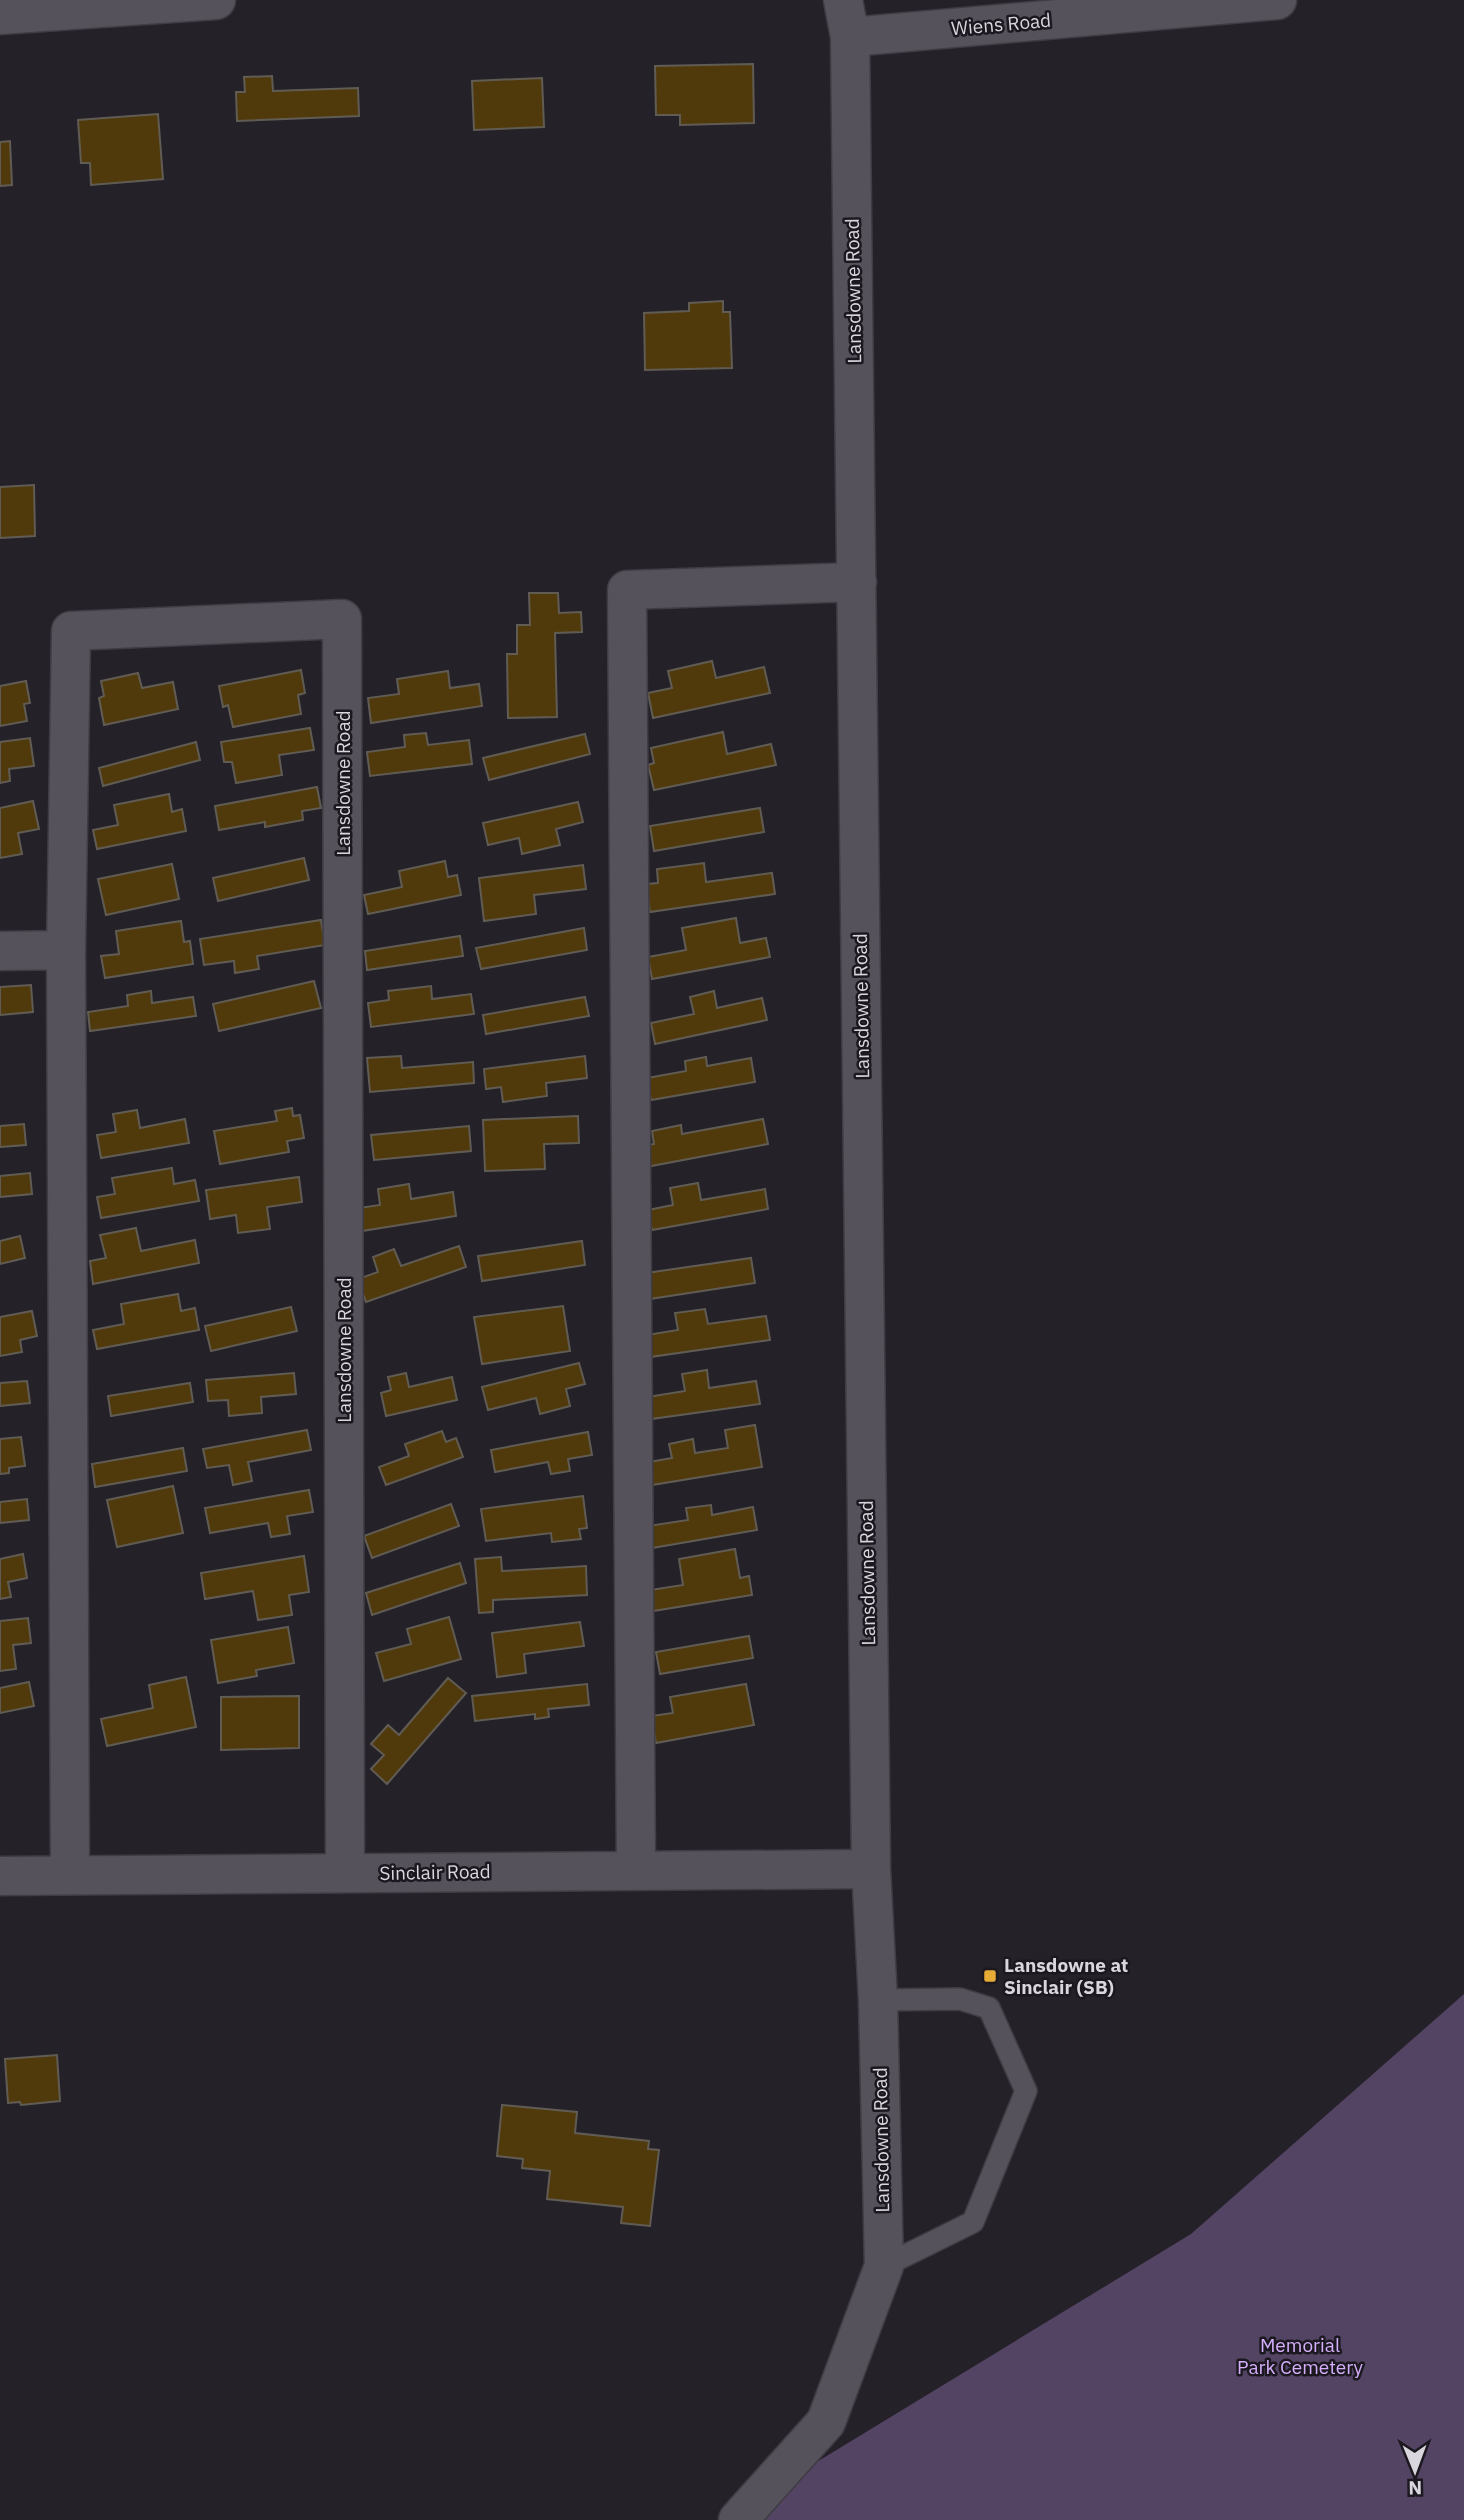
<svg xmlns="http://www.w3.org/2000/svg" width="1464" height="2520" font-family="'IBM Plex Sans',sans-serif">
<rect width="100%" height="100%" fill="#252129"/>
<path fill="#534463" d="M1464,1994V2520H756L802,2471L1191,2234Z"/>
<path fill="#503a0c" stroke="#615c53" stroke-width="2" d="M753,64L754,123L680,125V115H656L655,66Z
M272,76L273,91L358,88L359,116L237,121L236,92H245L244,77Z
M542,78L544,127L474,130L472,81Z
M158,114L163,179L91,185L90,163H81L78,120Z
M10,141L12,185L0,186V142Z
M723,301V312H730L732,368L645,370L644,313L689,311V303Z
M34,485L35,536L0,538V487Z
M529,593H558L559,613L581,612L582,632L555,633L557,717L508,718L507,654H517V625H530Z
M712,661L716,678L764,667L770,693L653,718L648,693L672,688L668,671Z
M301,670L305,693L298,695L301,714L233,727L228,705L223,707L219,686Z
M448,671L450,688L479,684L482,706L371,723L368,698L399,694L397,679Z
M138,673L142,688L173,682L178,709L104,725L99,698L104,696L101,681Z
M26,681L30,703L24,704L27,721L0,726V686Z
M310,728L314,750L279,755L282,775L236,783L232,762H224L221,742Z
M723,732L727,754L771,744L776,765L654,790L648,765L654,763L651,748Z
M426,733L428,745L469,740L472,764L370,776L367,752L405,747L404,735Z
M585,734L590,754L489,780L483,758Z
M30,738L34,766L9,769L10,781L0,783V742Z
M196,742L200,760L103,786L99,768Z
M317,787L321,808L302,811L303,820L265,827V822L219,830L215,806Z
M169,794L172,812L182,809L186,831L97,849L93,830L118,825L114,805Z
M33,801L39,829L18,833L22,854L0,858V808Z
M578,802L583,822L556,829L560,845L522,854L519,838L488,845L483,823Z
M760,808L764,832L654,851L650,826Z
M304,858L309,880L218,901L213,878Z
M445,861L448,877L457,875L461,895L368,914L364,895L402,887L399,871Z
M704,863L706,882L772,873L775,894L650,912L646,884L658,883L657,869Z
M172,864L179,899L106,915L98,879Z
M583,865L586,889L534,895L536,914L484,921L479,878Z
M736,918L740,943L766,938L770,957L652,979L648,957L686,950L682,928Z
M321,920L325,945L257,956L259,969L235,973L234,961L204,965L200,939Z
M181,921L184,942L190,941L193,964L105,978L101,956L119,954L116,931Z
M584,928L587,950L481,969L476,948Z
M460,936L463,956L367,970L365,951Z
M314,981L321,1008L219,1031L213,1004Z
M31,985L33,1012L0,1015V987Z
M431,986L432,999L471,994L474,1014L371,1027L368,1003L389,1000L388,991Z
M151,991L152,1003L193,997L196,1016L90,1031L88,1012L128,1006L127,995Z
M714,991L717,1008L762,998L767,1020L655,1044L651,1023L694,1014L690,997Z
M585,997L589,1016L486,1034L483,1015Z
M401,1056L402,1068L473,1062L474,1083L370,1092L367,1058Z
M585,1056L587,1078L546,1083L547,1096L503,1102L501,1087L486,1089L484,1069Z
M706,1057L707,1066L751,1058L755,1082L651,1100L647,1078L686,1071L685,1061Z
M292,1108L293,1116L300,1115L304,1138L287,1141L289,1152L220,1164L214,1131L277,1121L275,1111Z
M137,1110L140,1128L185,1119L189,1143L101,1158L97,1135L116,1132L113,1114Z
M578,1116L579,1143L544,1144L545,1169L485,1171L483,1120Z
M763,1119L768,1144L646,1167L642,1146L654,1144L652,1131L681,1125L682,1134Z
M24,1124L26,1145L0,1147V1126Z
M469,1126L471,1151L374,1160L371,1135Z
M172,1168L174,1184L195,1180L199,1201L101,1218L97,1197L115,1194L112,1178Z
M30,1173L32,1194L0,1197V1176Z
M299,1177L302,1202L267,1207L270,1229L238,1233L236,1215L210,1219L206,1190Z
M698,1183L701,1200L765,1189L768,1209L652,1230L648,1210L673,1205L670,1188Z
M409,1184L411,1199L453,1192L456,1216L362,1231L359,1208L380,1205L378,1189Z
M136,1228L141,1251L195,1240L199,1263L93,1284L90,1261L106,1258L100,1235Z
M20,1236L25,1258L0,1264V1241Z
M582,1241L585,1265L482,1281L478,1256Z
M459,1246L466,1267L366,1302L358,1279L378,1272L373,1257L394,1249L401,1266Z
M751,1258L755,1283L643,1300L639,1274Z
M178,1294L181,1311L195,1308L199,1330L97,1349L93,1330L124,1324L121,1304Z
M563,1306L570,1351L482,1364L474,1317Z
M291,1307L297,1331L211,1351L205,1326Z
M705,1309L708,1324L766,1316L770,1340L650,1357L647,1335L678,1330L675,1313Z
M32,1311L37,1336L20,1340L22,1352L0,1356V1317Z
M579,1363L585,1384L566,1389L570,1406L540,1414L536,1398L488,1410L482,1387Z
M707,1370L709,1388L756,1381L760,1404L644,1420L641,1398L685,1391L682,1374Z
M294,1373L296,1394L261,1397L262,1413L229,1416L228,1400L208,1401L206,1380Z
M406,1373L409,1387L452,1377L457,1400L386,1416L381,1393L391,1390L388,1377Z
M27,1381L30,1403L0,1406V1383Z
M190,1383L193,1402L111,1416L108,1396Z
M755,1425L762,1467L652,1485L649,1462L672,1458L669,1444L693,1439L695,1453L728,1448L725,1430Z
M307,1430L311,1450L248,1462L252,1481L233,1485L229,1465L207,1468L203,1449Z
M442,1431L446,1442L456,1438L463,1457L386,1485L379,1467L409,1456L405,1444Z
M588,1432L592,1455L568,1459L570,1471L551,1474L548,1462L495,1472L491,1450Z
M21,1437L25,1466L9,1468V1473L0,1474V1439Z
M183,1448L187,1471L95,1487L92,1464Z
M173,1486L183,1533L117,1547L107,1500Z
M309,1490L313,1512L287,1516L290,1534L271,1537L268,1523L210,1533L205,1508Z
M583,1496L587,1528L579,1529L581,1539L552,1542L551,1533L486,1541L481,1509Z
M27,1499L29,1520L0,1523V1502Z
M451,1504L459,1526L372,1558L364,1536Z
M711,1505L712,1515L753,1507L757,1530L652,1548L648,1526L688,1520L686,1508Z
M735,1549L740,1578L749,1576L752,1595L647,1612L644,1591L683,1585L679,1559Z
M23,1554L27,1578L8,1582L11,1597L0,1599V1559Z
M304,1556L309,1592L289,1595L292,1615L258,1620L253,1591L205,1599L201,1573Z
M501,1557L502,1571L586,1566L587,1595L493,1600V1612L479,1613L475,1559Z
M460,1563L466,1583L372,1615L366,1593Z
M449,1617L461,1659L384,1681L376,1653L411,1644L407,1629Z
M28,1618L31,1643L13,1645L16,1669L0,1671V1621Z
M580,1622L584,1646L524,1654L526,1673L497,1677L492,1633Z
M288,1627L294,1663L256,1670L257,1676L218,1683L211,1640Z
M749,1636L753,1658L660,1674L656,1652Z
M186,1677L196,1727L107,1746L101,1719L153,1708L149,1685Z
M448,1678L466,1693L387,1784L371,1769L384,1755L371,1744L388,1725L399,1735Z
M29,1682L34,1706L0,1713V1688Z
M587,1684L589,1705L548,1709L549,1717L535,1719V1714L475,1721L472,1696Z
M746,1684L754,1725L656,1743L651,1716L673,1713L670,1697Z
M299,1696V1748L221,1750V1697Z
M57,2055L60,2101L21,2105L20,2102L8,2103L5,2059Z
M502,2105L577,2112L575,2133L649,2141L648,2149L659,2150L650,2226L621,2223L623,2207L547,2199L550,2171L522,2168L523,2159L497,2156Z"/>
<g fill="none" stroke-linecap="round" stroke-linejoin="round">
<defs>
<path id="lane" d="M878,2000L960,1999L989,2008L1026,2091L973,2222L884,2266"/>
<path id="street" d="M0,15L216,0
M850,37L1277,0
M0,951L66,950
M636,1870L627,590L857,582
M70,1875L66,950L71,631L342,619L345,1873
M0,1876L871,1869
M738,2520L826,2422L884,2266L878,2000L871,1869L850,37L843,0"/>
</defs>
<use href="#lane" stroke="#3f3c43" stroke-width="24"/>
<use href="#street" stroke="#3f3c43" stroke-width="41"/>
<use href="#lane" stroke="#56525c" stroke-width="21"/>
<use href="#street" stroke="#56525c" stroke-width="38"/>
</g>
<rect fill="#e7ac36" stroke="#1b1820" stroke-width="2.5" x="983" y="1969" width="14" height="14" rx="3.5"/>
<g text-anchor="middle" stroke-width="5" stroke-linejoin="round" paint-order="stroke">
<g font-size="19" fill="#d9d7dd" stroke="#1b1820">
<text transform="translate(1001 24) rotate(-5)" y="7">Wiens Road</text>
<text transform="translate(853 291) rotate(-91)" y="7">Lansdowne Road</text>
<text transform="translate(343 783) rotate(-90)" y="7">Lansdowne Road</text>
<text transform="translate(861 1006) rotate(-91)" y="7">Lansdowne Road</text>
<text transform="translate(344 1350) rotate(-90)" y="7">Lansdowne Road</text>
<text transform="translate(867 1573) rotate(-91)" y="7">Lansdowne Road</text>
<text transform="translate(435 1872) rotate(-1)" y="7">Sinclair Road</text>
<text transform="translate(881 2140) rotate(-91)" y="7">Lansdowne Road</text>
</g>
<g font-size="19" font-weight="bold" fill="#d9d7dd" stroke="#1b1820" text-anchor="start">
<text x="1004" y="1972">Lansdowne at<tspan x="1004" dy="22">Sinclair (SB)</tspan></text>
</g>
<g font-size="19" fill="#d5affc" stroke="#1b1820">
<text x="1300" y="2352">Memorial<tspan x="1300" dy="22">Park Cemetery</tspan></text>
</g>
</g>
<g transform="translate(1415 2471) rotate(179)" stroke="#1b1820" stroke-width="5" paint-order="stroke">
<path d="M0-5L12 26L0 18L-12 26Z" fill="#d9d7dd"/>
<text y="-10" font-size="19" font-weight="bold" text-anchor="middle" fill="#d9d7dd">N</text>
</g>
</svg>
